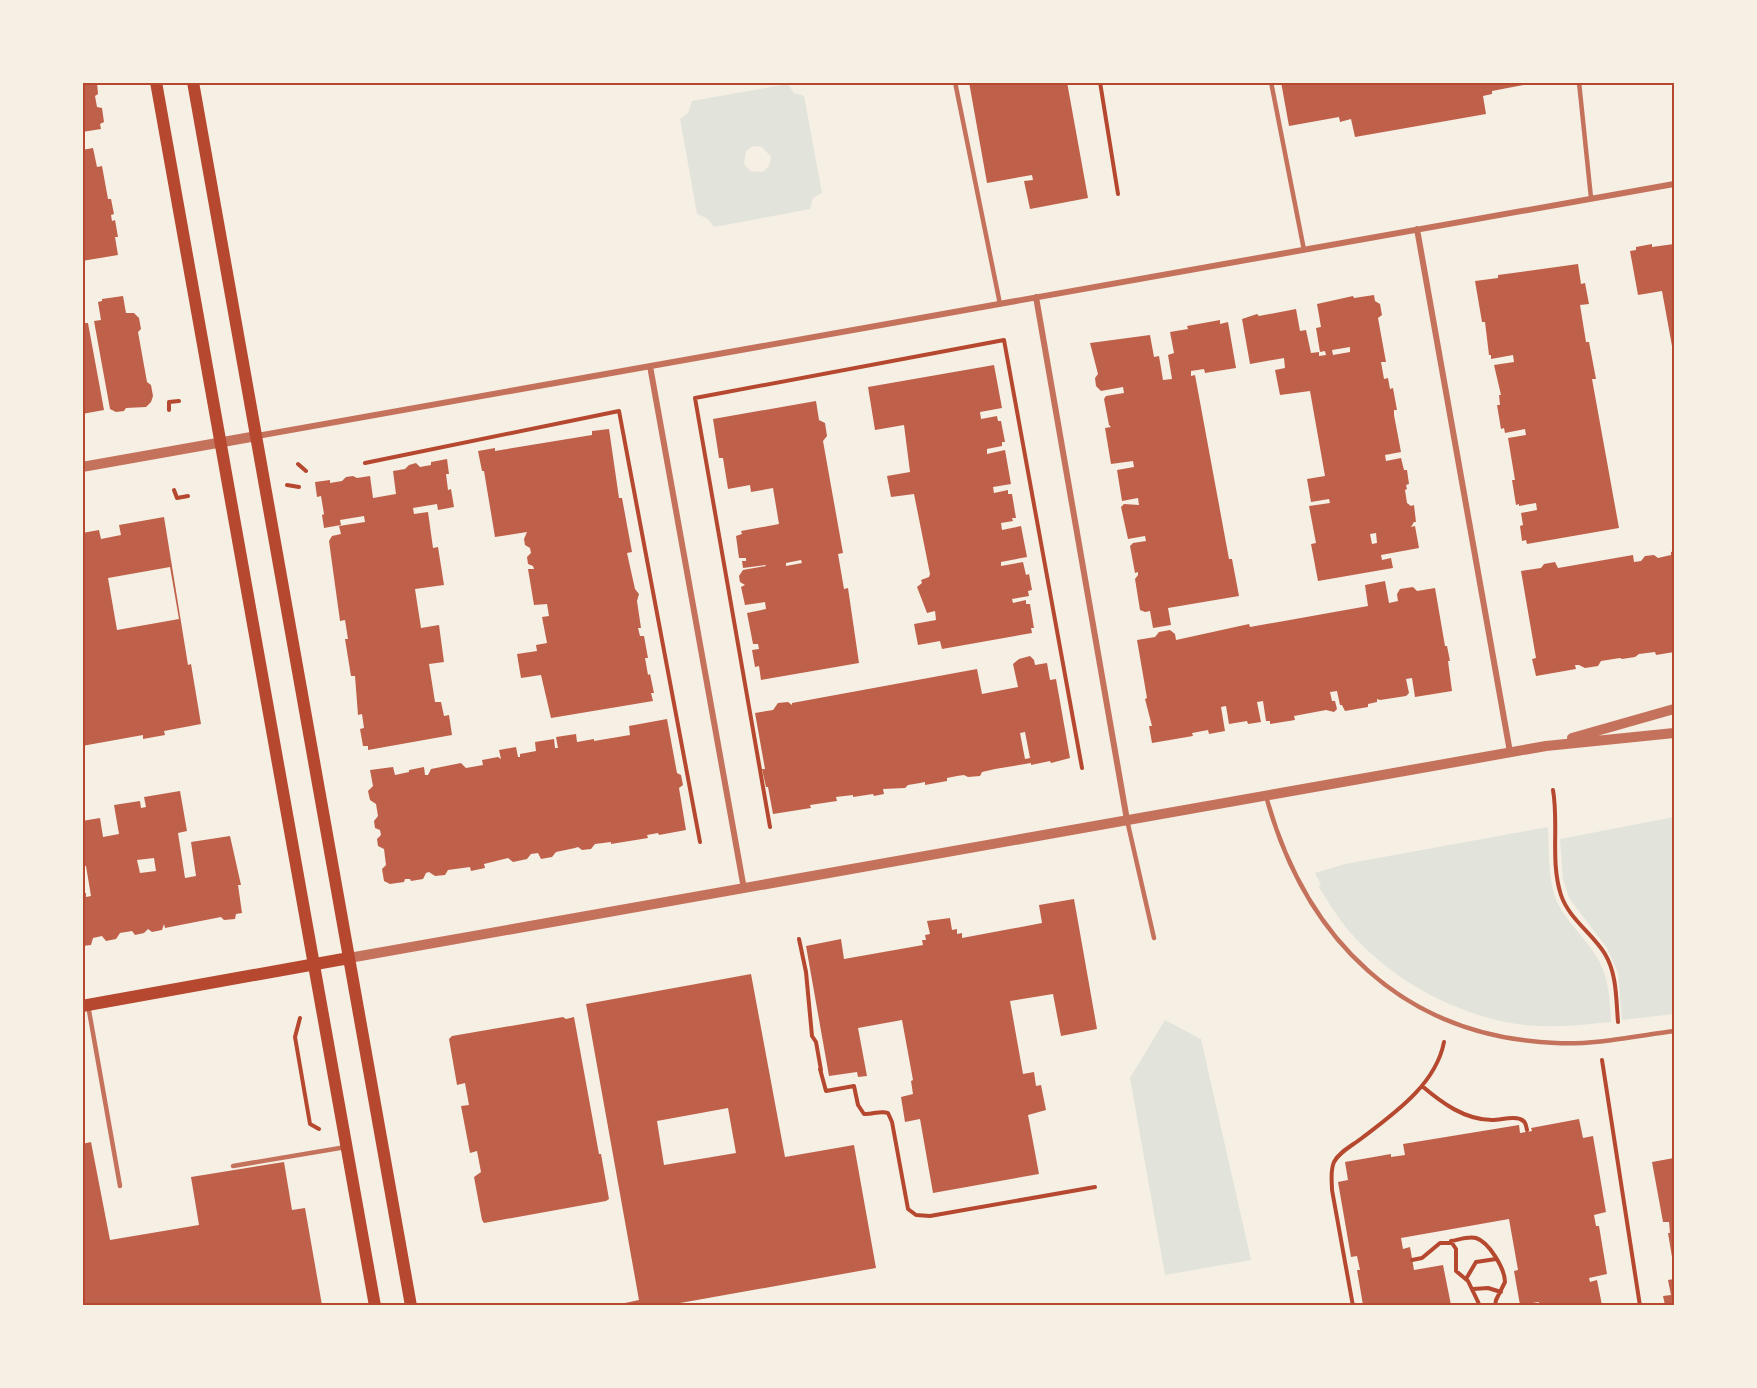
<svg xmlns="http://www.w3.org/2000/svg" width="1757" height="1388" font-family="'PT Sans Narrow',sans-serif">
<rect width="100%" height="100%" fill="#f6efe4"/>
<path fill="#e2e4dc" fill-rule="evenodd" d="M788,84L794,93L804,96L822,193L813,198L810,209L714,227L708,219L697,214L680,119L688,113L692,101ZM753,146L762,147L771,157L769,166L763,172L750,171L744,164L746,151Z
M1674,817V1014L1622,1020L1618,973L1607,948L1569,898L1563,879L1560,839Z
M1548,827C1549,850 1548,876 1555,897C1564,921 1586,937 1598,959C1609,978 1610,1001 1611,1022C1582,1025 1553,1028 1524,1025C1459,1017 1392,981 1349,931C1337,917 1328,901 1318,886L1321,885L1315,873L1345,864Z
M1165,1020L1201,1039L1251,1260L1165,1275L1130,1078Z"/>
<path fill="#bf614a" fill-rule="evenodd" d="M82,82H97L98,94L95,96L97,107L102,108L104,122L100,124L101,129L82,132Z
M969,82H1067L1088,198L1030,209L1024,181L1033,180L1032,175L987,183Z
M1281,82H1529V84L1492,91V94L1483,96L1486,114L1355,137L1351,119L1340,122L1339,117L1289,126Z
M93,148L97,167L102,166L108,199H111L114,214L111,215L112,221L115,220L118,237H115L118,255L82,261V150Z
M1652,244V247L1674,244V357L1662,291L1638,295L1630,251L1636,250V247Z
M1578,264L1581,284L1585,283L1589,304L1580,305L1586,342H1589L1596,379H1592L1619,528L1527,544L1526,540L1522,541L1520,526L1523,525L1521,513L1537,510L1536,503L1519,506V504L1516,505L1512,480H1515L1508,438L1526,435L1525,429L1505,433L1504,428L1501,429L1497,405H1500L1499,395H1501L1494,365L1514,362L1513,355L1491,359V355H1489L1485,322H1482L1475,281L1498,278V275Z
M1374,295L1375,301L1380,304L1382,315L1378,318L1386,362H1381L1384,379L1388,378L1390,389L1393,388L1397,410H1394V415L1401,452L1385,455L1386,461L1401,458L1404,470H1407L1409,484L1406,485L1407,489L1405,490L1407,503L1411,506L1414,505L1416,522H1414L1411,527L1415,526L1419,548L1381,555L1382,560L1391,558L1393,568L1318,581L1311,544L1316,543L1309,506L1330,503L1329,499L1311,502L1307,479L1325,476L1310,391L1280,395L1275,370L1285,368L1284,358L1250,364L1242,319L1257,314L1259,316L1296,309L1300,331L1306,330L1311,353L1319,352V356L1326,355L1325,351L1320,352L1316,328L1321,327L1317,304L1353,296L1354,298ZM1350,347V352L1333,355L1332,350ZM1376,533L1377,543L1372,544L1370,534Z
M123,296L126,313H134L139,318L141,329L138,332L147,382L151,385L153,396L151,402L146,407L126,408L124,411L116,412L110,409L94,321L101,320L98,302L102,301V299Z
M1220,320V324L1228,322L1236,368L1205,373L1204,369L1191,371V376L1195,375L1229,559H1232L1239,596L1168,608L1171,625L1153,628L1150,611L1145,612L1140,610L1135,579L1138,575V572L1135,573L1130,546L1133,543L1146,541L1145,536L1128,539L1121,507L1124,504L1139,505L1138,498L1122,501L1117,470L1134,467L1133,461L1111,464L1105,428L1111,427L1109,425L1104,399L1106,396L1124,393L1123,387L1101,391L1096,386L1095,378L1098,374L1090,343L1150,335L1154,357L1159,356L1163,380L1172,379L1168,355L1174,353L1170,332L1188,329L1187,326Z
M82,323H88L104,410L82,414Z
M994,365L1002,408L980,412L981,419L997,416L998,421H1001L1005,442H1002V446L987,449V454L1005,450L1011,484L993,487L994,493L1008,490V494H1012L1016,518H1012L1013,521L1001,523L1002,530L1021,526L1027,557L1001,562V566L1023,562L1026,575L1029,574L1032,590L1028,591L1029,596L1012,599L1013,603L1026,600V604H1030L1034,628H1031L1032,633L942,649L940,641L918,645L914,624L936,620L935,611L927,613L917,587L922,583L921,580L929,577L930,574L914,494L891,497L887,476L910,472L904,425L875,430L868,387Z
M816,401L819,420L825,423L827,436L823,441L843,553L838,554L844,589L848,588L859,663L761,680L759,666L755,667L752,650L759,649L758,644H753L747,613L766,609L765,602L745,605L741,587L745,585L740,582L739,576L743,570L766,566L765,565L743,568L742,561H746V558H739L736,536L742,534L741,531L779,524L773,488L751,492L750,485L728,489L723,458H719L713,419ZM801,560L802,563L786,566V563Z
M609,429L619,498H622L632,552L627,553L635,589L639,594L637,601L641,628H638L640,636H644L648,658H645L648,675L650,674L654,693H651L653,701L551,718L541,675L521,678L517,654L537,651L536,645L547,643L542,617L549,616L547,604L534,605L528,569H534L533,566L528,564L527,557L531,553L530,548L525,545L524,539L527,532L495,537L484,471H482L478,451L495,448V451L592,435V431Z
M447,459L449,474H446L448,490L451,489L454,507L438,510L437,504L413,508L414,514L428,512L433,548L438,547L444,585L415,589L421,628L439,625L444,662L429,664L435,702H441L444,716L449,715L452,735L368,750V746H363L360,729L364,728L362,714L358,715L355,676H351L345,639H348L345,620L340,621L329,541L332,536L341,534L339,526L365,522L364,516L340,520L341,525L324,528L322,515L324,514L321,496L317,497L315,482L330,480V483L342,481L346,477L353,476L357,478L370,476L373,498L396,494L393,471L405,469L409,465L416,463L420,467L431,465V462Z
M164,517L188,665L191,664L201,724L164,731L165,735L143,739V735L82,746V533L99,530L101,539L121,535L119,525ZM170,567L179,619L117,630L108,578Z
M1674,551V652L1656,655L1655,652L1639,654L1635,657L1622,659L1620,658L1601,661L1598,666L1585,668L1579,665H1575L1576,669L1536,676L1532,659L1536,658L1521,571L1541,568L1544,564L1555,562L1558,568L1633,555L1634,562L1641,561L1645,556L1654,555L1658,558L1671,555V552Z
M1385,581L1389,603L1398,601L1397,594L1400,589L1413,587L1417,591L1435,588L1445,646H1447L1450,661H1448L1452,691L1415,697L1412,678L1406,679L1409,693L1406,696L1380,700L1377,699V702L1368,704V707L1345,711L1342,705H1340L1337,691L1330,692L1332,701H1335L1337,709L1334,712L1326,710L1294,716L1295,720L1270,724V721H1266L1263,701L1257,702L1261,722L1248,724L1247,721L1229,724L1226,706L1221,707L1225,731L1209,734L1208,730L1192,733L1193,736L1152,743L1149,726H1152L1145,699L1147,698L1137,640L1155,637L1159,632L1170,630L1175,634L1176,640L1249,624L1250,627L1368,606L1365,585Z
M1030,656L1034,660L1035,665L1047,663L1050,680L1056,679L1070,758L1051,763L1050,761L1031,765V763L995,769L982,772L980,776L968,777L964,775L957,776L947,778V781L925,785V782L920,783L908,785L905,788L883,789L884,794L874,796L873,794L853,797V795L836,797L837,801L810,805L811,808L773,814L768,787H766L762,769H765L755,713L773,710L778,703L788,702L792,705V703L977,669L982,694L1018,687L1013,664L1019,659ZM1025,732L1030,758L1025,759L1020,733Z
M667,719L677,773L681,775L683,785L679,788L686,830L659,835L658,833L647,835L648,838L611,844V842L595,844L591,849L582,850L578,847L575,848L556,852L552,857L541,859L538,853L531,854L527,859L513,862L508,858L484,864L485,868L471,871L470,867L448,870L445,875L435,876L429,872L426,873L423,879L411,881L410,879H405L404,882L390,884L384,881L382,869L386,865L384,849L378,846L377,839L381,835L380,830L375,828L374,821L378,816L376,804L370,800L368,791L373,786L370,770L393,767L395,775L409,772V770L424,767L425,775H428L431,769L461,763L466,768L483,765L482,760L498,757L501,759L499,750L516,747L518,757H520V754L536,751L535,742L554,739L555,748H558L556,737L576,734L577,742L594,739V741L630,735L629,726Z
M180,791L187,831L178,833L185,878L196,876L191,842L230,836L241,885H238L242,913L236,914L235,919L224,920L221,917L165,928L164,924L162,930L152,932L148,929L144,933L135,935L132,931L120,933L116,939L106,941L102,936L93,938L91,945L82,946V893H86V897L91,896L86,866H82V841L84,840L82,821L100,818L103,837L119,834L114,805L140,801L141,808L146,807L144,797ZM154,858L156,871L140,873L137,860Z
M1074,899L1097,1029L1061,1036L1053,994L1010,1001L1023,1074L1034,1072L1036,1086L1041,1085L1046,1110L1028,1115L1039,1174L933,1193L920,1119L905,1122L901,1097L913,1094L911,1081L913,1080L902,1020L858,1028L867,1076L858,1077L857,1072L829,1076L806,946L841,939L844,959L923,945L922,940H926L925,935L930,934L927,921L950,918L952,930L957,929V934L962,933V938L1042,923L1039,905Z
M751,974L785,1157L854,1145L876,1268L669,1305H625V1303L639,1300L586,1004ZM728,1108L736,1153L664,1165L657,1121Z
M563,1017L566,1019L574,1017L599,1154H601L609,1199L606,1201L484,1223L482,1220L474,1177L481,1172L477,1151L470,1153L461,1106L469,1105L465,1083L457,1085L449,1039L452,1036Z
M1579,1119L1583,1138L1593,1136L1606,1212L1594,1215L1596,1226H1599L1607,1274L1589,1278L1590,1282L1597,1280L1602,1305H1539V1302L1520,1305L1514,1271L1518,1270L1509,1219L1401,1238L1403,1249L1410,1247L1414,1270L1443,1265L1451,1305H1363L1357,1270H1360L1357,1256L1351,1257L1338,1182L1348,1180L1345,1162L1391,1154V1157L1405,1155L1403,1144L1519,1125L1520,1133L1532,1131L1531,1128Z
M91,1142L110,1240L199,1225L191,1177L284,1162L292,1210L305,1208L322,1305H82V1144Z
M1674,1158V1263H1673L1668,1233H1670L1669,1222H1663L1652,1162Z
M1674,1279V1305H1665L1663,1296L1671,1295L1668,1280Z"/>
<g fill="none" stroke-linecap="round" stroke-linejoin="round">
<path stroke="#b5482f" stroke-width="4" d="M1100,82L1118,194
M169,410V402L179,401
M365,463L619,411L700,842
M298,464L306,471
M287,485L299,487
M174,490L177,498L188,496
M1553,790C1559,824 1550,861 1561,895C1569,919 1593,934 1605,954C1617,974 1616,999 1618,1022
M770,827L695,398L1004,340L1082,768
M799,939L806,972L812,1036L816,1042L821,1070
M300,1018L295,1037L310,1124L319,1129
M1602,1060L1640,1306
M820,1069L826,1091L854,1086L858,1105L864,1114C872,1115 880,1110 888,1113L892,1122L908,1209L916,1215L930,1216L1095,1187
M1674,1070V1074
M1422,1086C1442,1103 1465,1120 1492,1120C1501,1120 1512,1116 1520,1119C1526,1121 1526,1126 1527,1130
M1451,1241C1458,1240 1468,1236 1476,1238C1489,1242 1505,1269 1505,1282L1496,1300L1495,1306
M1412,1260L1422,1258L1440,1243H1452L1456,1249V1271L1468,1281L1480,1306
M1466,1279L1476,1262L1496,1259
M1473,1289L1488,1288L1501,1292
M1353,1306L1332,1190C1332,1181 1330,1171 1334,1162C1339,1152 1353,1145 1362,1138C1395,1113 1436,1084 1444,1042"/>
<path stroke="#c5725c" stroke-width="4.5" d="M955,82L1000,304
M1271,82L1304,250
M1579,82L1591,198
M1266,796C1305,939 1403,1037 1556,1043C1595,1045 1636,1036 1674,1031
M1127,820L1154,938
M88,1005L120,1186
M233,1166L346,1147"/>
<path stroke="#c5725c" stroke-width="6" d="M1417,229L1510,752
M1036,297L1127,820
M650,366L744,889
M257,436L1674,184"/>
<path stroke="#c5725c" stroke-width="10" d="M82,467L257,436
M1572,738L1674,709
M349,958L1546,746L1674,733"/>
<path stroke="#b5482f" stroke-width="12" d="M156,82L375,1306
M193,82L411,1306
M82,1006L349,958"/>
</g>
<rect width="1757" height="1388" fill="none" stroke="#f6efe4" stroke-width="168"/>
<rect x="84" y="84" width="1589" height="1220" fill="none" stroke="#b5482f" stroke-width="2"/>
</svg>
